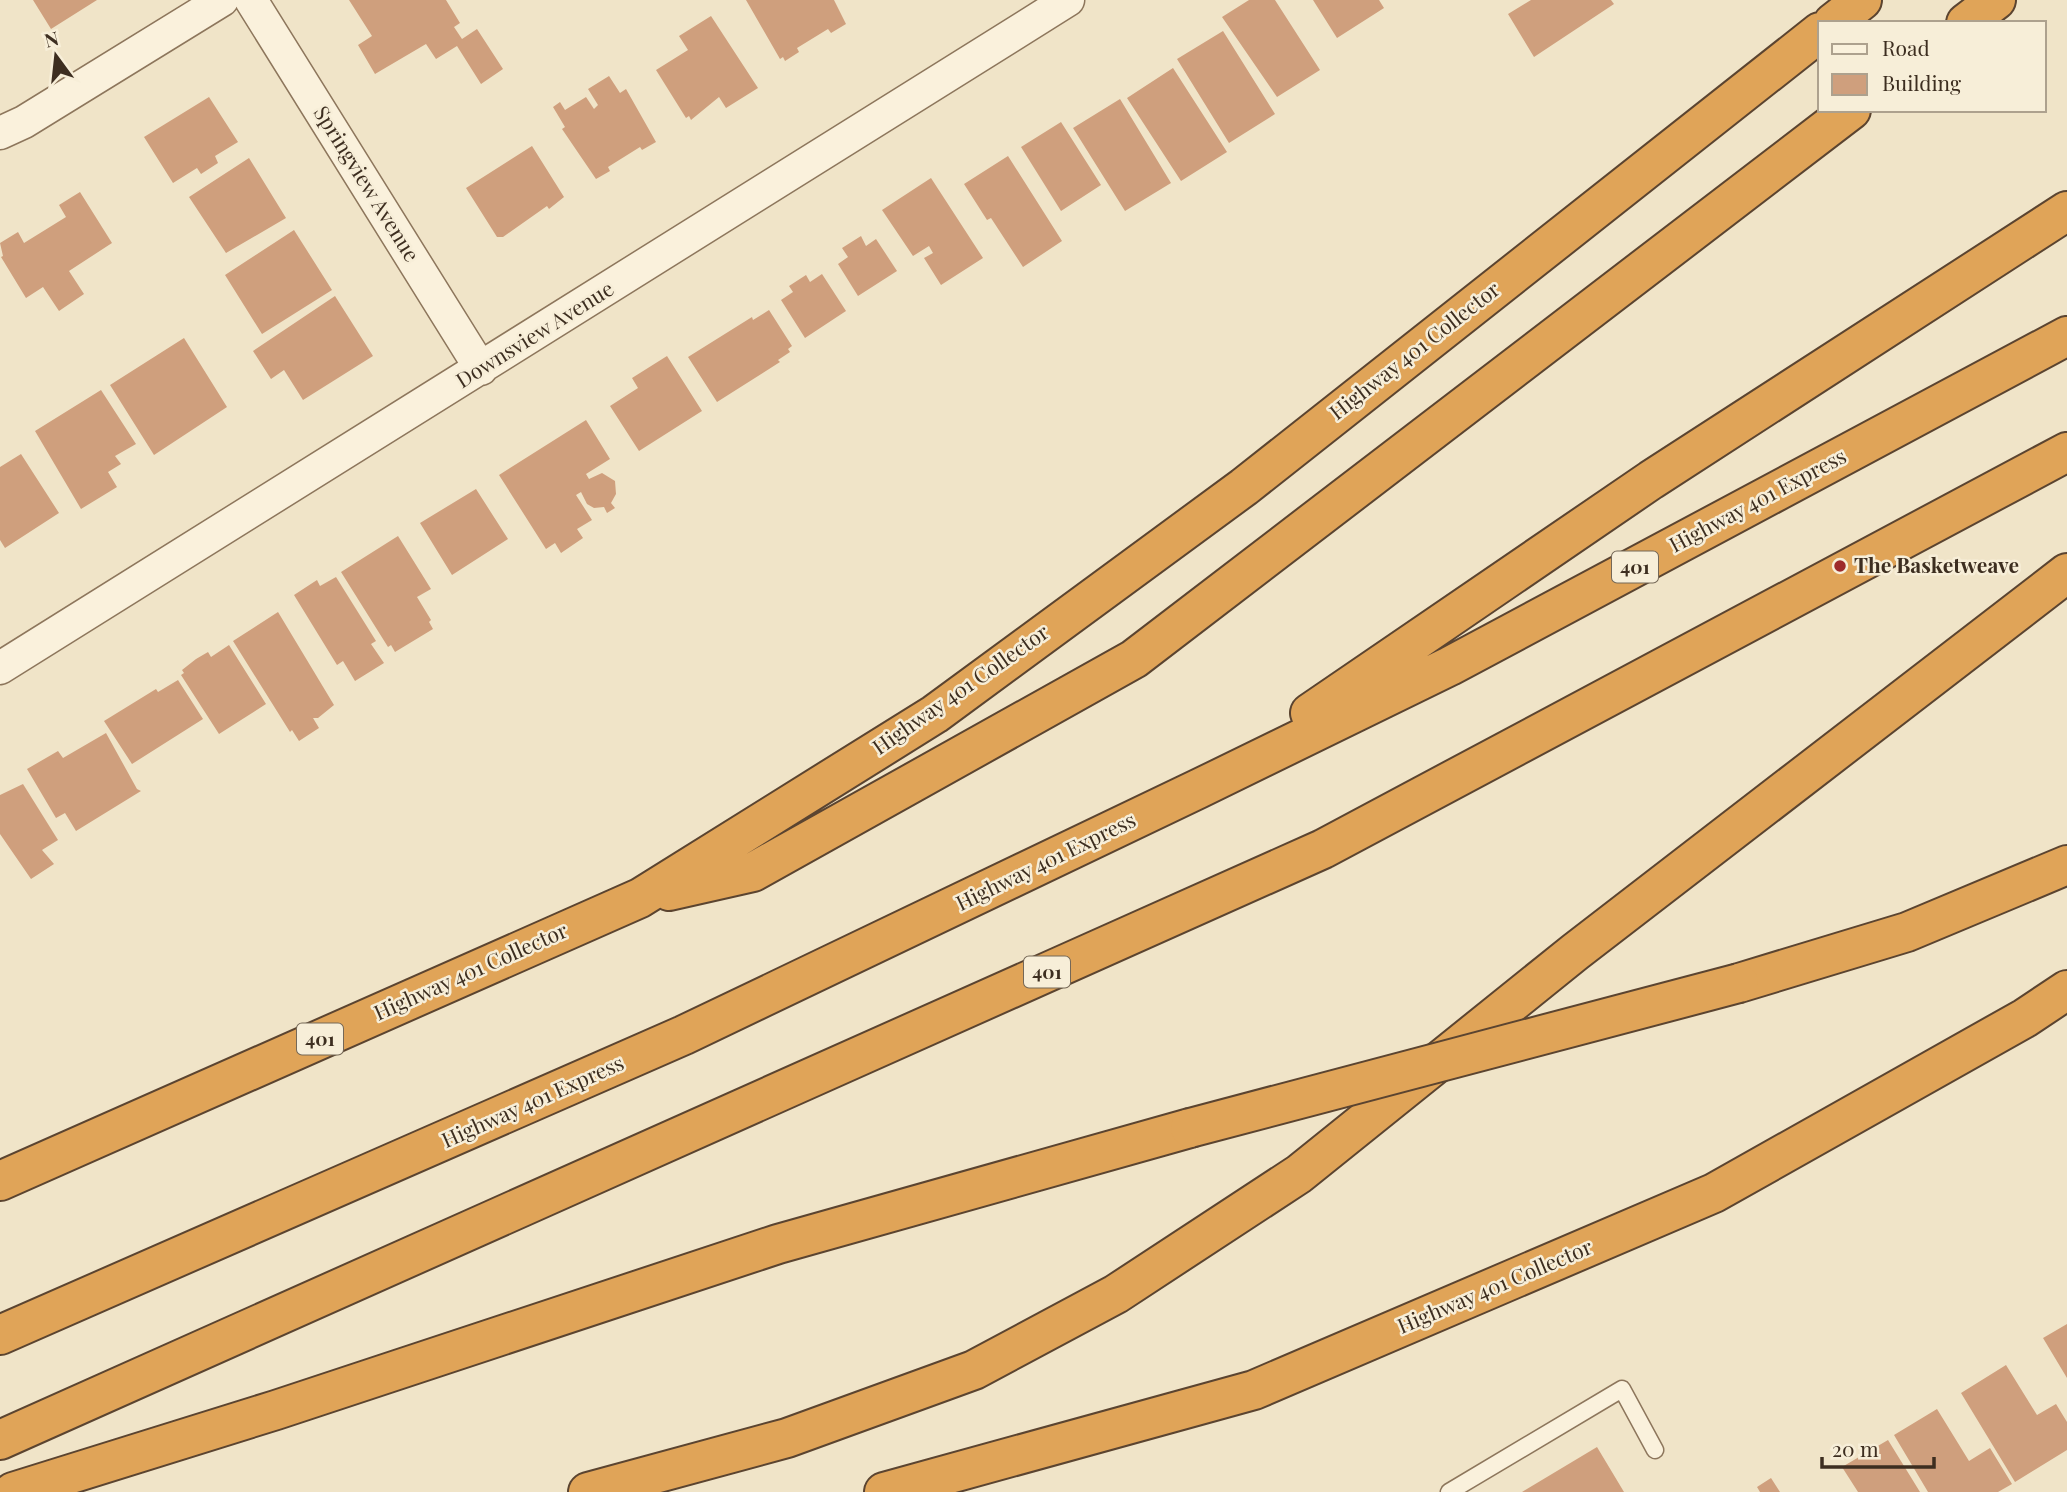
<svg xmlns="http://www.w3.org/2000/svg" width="2067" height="1492" font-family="'Playfair Display',serif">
<rect width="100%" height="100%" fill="#f0e4c8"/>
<path fill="#cf9f7d" d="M33,0H97L51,29Z
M349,0H446L460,23L454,27L462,39L477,29L503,69L481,84L457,46L436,59L426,44L375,74L358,45L372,36Z
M746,0H834L846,24L831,33L828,29L797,48L799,52L785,61L783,57L780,59Z
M1249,0H1275L1320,70L1277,97L1222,17Z
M1313,0H1379L1384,8L1337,38Z
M1531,0H1611L1614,4L1534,57L1508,14Z
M711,16L758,88L726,108L719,97L691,120L689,116L686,118L656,70L688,50L679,36Z
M1223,31L1275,114L1229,143L1177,59Z
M1173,68L1227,152L1181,181L1127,98Z
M609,76L620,93L626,89L656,142L642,150L640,147L608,167L610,171L596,179L562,129L565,127L553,107L560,102L565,110L586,97L594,109L598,105L588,89Z
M209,97L238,142L215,156L218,163L201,174L197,168L173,183L144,137Z
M1120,99L1171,183L1125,211L1073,128Z
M1061,122L1101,185L1061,211L1021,147Z
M532,146L564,197L549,209L547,206L503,237H497L466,188Z
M1008,156L1062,241L1023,267L991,218L987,220L964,184Z
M249,158L286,218L226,253L189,197Z
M931,178L983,258L941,285L924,258L933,253L929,246L913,256L882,210Z
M80,192L112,243L69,271L84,294L59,311L43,287L26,298L1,257L3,256L0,243L18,232L24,243L66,217L59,205Z
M294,230L332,290L262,334L225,275Z
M861,236L866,246L876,239L897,271L858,296L838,264L848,257L842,248Z
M822,274L846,311L805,338L781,300L793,292L789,286L806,275L810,282Z
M335,296L373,356L303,400L284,370L271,379L253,351Z
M769,310L792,346L788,349L790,352L778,360L780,362L717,402L688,357L752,317L753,320Z
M184,338L227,407L154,455L110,385Z
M667,356L702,411L639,451L610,406L638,388L632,378Z
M101,390L136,444L115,456L121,464L108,472L117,487L81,509L35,431Z
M586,420L610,459L586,474L589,479L602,473L615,481L616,494L611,503L615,508L607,513L604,507L594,508L587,504L581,492L576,495L592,520L577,529L583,538L561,553L555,543L546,549L499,475Z
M21,454L59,513L5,548L0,540V467Z
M476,489L508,539L452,575L420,523Z
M398,536L431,589L417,597L431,620L429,622L433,629L395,652L391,645L388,647L341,572Z
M336,577L376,641L371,644L384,663L355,681L343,661L337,665L294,595L317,580L320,586Z
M278,612L334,705L318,718H313L319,728L299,741L292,730L290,732L233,641Z
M229,645L266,704L219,734L181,675L184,673L182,670L196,659L208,652L211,657Z
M178,680L203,719L132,764L104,721L156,689L158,692Z
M106,733L137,789L141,791L76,831L65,813L56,818L27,769L58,751L63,758Z
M23,784L58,840L42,850L54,864L31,879L0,834V795Z
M2067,1324V1378L2043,1338Z
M2006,1365L2037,1415L2056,1404L2067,1422V1450L2015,1482L1961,1393Z
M1937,1409L1969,1461L1990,1448L2012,1484L1998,1492H1928L1894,1435Z
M1888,1440L1920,1492H1858L1842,1467Z
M1597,1447L1624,1492H1522Z
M1771,1478L1780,1492H1760L1757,1487Z"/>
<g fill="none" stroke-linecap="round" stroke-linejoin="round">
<defs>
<path id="lane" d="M1449,1492L1622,1389L1655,1450"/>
<path id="street" d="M251,0L481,369
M0,133L24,122L222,0
M0,668L1068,0"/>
<path id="highway" d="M1833,23L1862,0
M1966,23L1996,0
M1310,713L1651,480L2067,211
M669,891L753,872L1134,659L1851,110
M1739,983L1907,932L2067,865
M0,1181L640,898L935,714L1244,487L1820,32
M0,1335L684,1035L1198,789L1450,666L2067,336
M0,1440L1323,849L2067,452
M13,1492L276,1410L778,1244L1190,1128
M588,1492L787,1438L974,1370L1116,1294L1299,1174L1575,952L2067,573
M884,1492L1254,1390L1714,1193L2025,1018L2067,990"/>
</defs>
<use href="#lane" stroke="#8d765c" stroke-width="19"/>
<use href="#street" stroke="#8d765c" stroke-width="35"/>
<use href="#highway" stroke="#5b4430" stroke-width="42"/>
<use href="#lane" stroke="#faf1dc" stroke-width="16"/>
<use href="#street" stroke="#faf1dc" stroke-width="32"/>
<use href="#highway" stroke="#e0a458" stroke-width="38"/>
<defs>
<path id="highway-bridge" d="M1190,1128L1739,983"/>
</defs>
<use href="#highway-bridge" stroke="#5b4430" stroke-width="42" stroke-linecap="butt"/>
<use href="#highway-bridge" stroke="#e0a458" stroke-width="38"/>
</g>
<circle fill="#9e2a2b" stroke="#f7eed8" stroke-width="2.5" cx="1840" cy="566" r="7"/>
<g text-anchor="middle" stroke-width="5" stroke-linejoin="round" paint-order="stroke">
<g fill="#f7eed8" stroke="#756857" stroke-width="2">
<rect x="1612" y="551.5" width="46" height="31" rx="5"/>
<rect x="1024" y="956.5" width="46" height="31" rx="5"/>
<rect x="297" y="1023.5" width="46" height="31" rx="5"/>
</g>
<g font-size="19" font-weight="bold" fill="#3d2e20">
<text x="1635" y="574">401</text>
<text x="1047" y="979">401</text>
<text x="320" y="1046">401</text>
</g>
<g font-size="21" fill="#3d2e20" stroke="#f7eed8">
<text transform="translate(366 184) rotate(58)" y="7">Springview Avenue</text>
<text transform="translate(535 335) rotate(-32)" y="7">Downsview Avenue</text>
<text transform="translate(1415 351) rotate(-38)" y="7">Highway 401 Collector</text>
<text transform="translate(1758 501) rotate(-28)" y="7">Highway 401 Express</text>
<text transform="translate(961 690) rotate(-35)" y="7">Highway 401 Collector</text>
<text transform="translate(1046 862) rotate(-26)" y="7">Highway 401 Express</text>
<text transform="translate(471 972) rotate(-24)" y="7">Highway 401 Collector</text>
<text transform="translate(533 1102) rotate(-24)" y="7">Highway 401 Express</text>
<text transform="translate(1495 1287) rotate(-23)" y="7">Highway 401 Collector</text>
</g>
<g font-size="21" font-weight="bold" fill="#3d2e20" stroke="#f7eed8" text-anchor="start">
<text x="1854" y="573">The Basketweave</text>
</g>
</g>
<rect x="1818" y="21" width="228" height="91" fill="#f7eed8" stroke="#ada18e" stroke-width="2"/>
<rect x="1832" y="44" width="35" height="10" fill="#faf1dc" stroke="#ada18e" stroke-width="2"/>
<text x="1882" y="56" font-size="21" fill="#3d2e20">Road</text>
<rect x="1832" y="74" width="35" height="21" fill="#cf9f7d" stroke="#ada18e" stroke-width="2"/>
<text x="1882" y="91" font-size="21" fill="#3d2e20">Building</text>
<g transform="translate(56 56) rotate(345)" stroke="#f7eed8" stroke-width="5" paint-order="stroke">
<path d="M0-5L12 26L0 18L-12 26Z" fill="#3d2e20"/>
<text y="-10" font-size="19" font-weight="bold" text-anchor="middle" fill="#3d2e20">N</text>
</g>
<path d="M1822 1457v10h112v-10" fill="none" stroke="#3d2e20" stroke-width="3.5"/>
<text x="1832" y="1457" font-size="21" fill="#3d2e20" stroke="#f7eed8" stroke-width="5" paint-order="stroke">20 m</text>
</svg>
